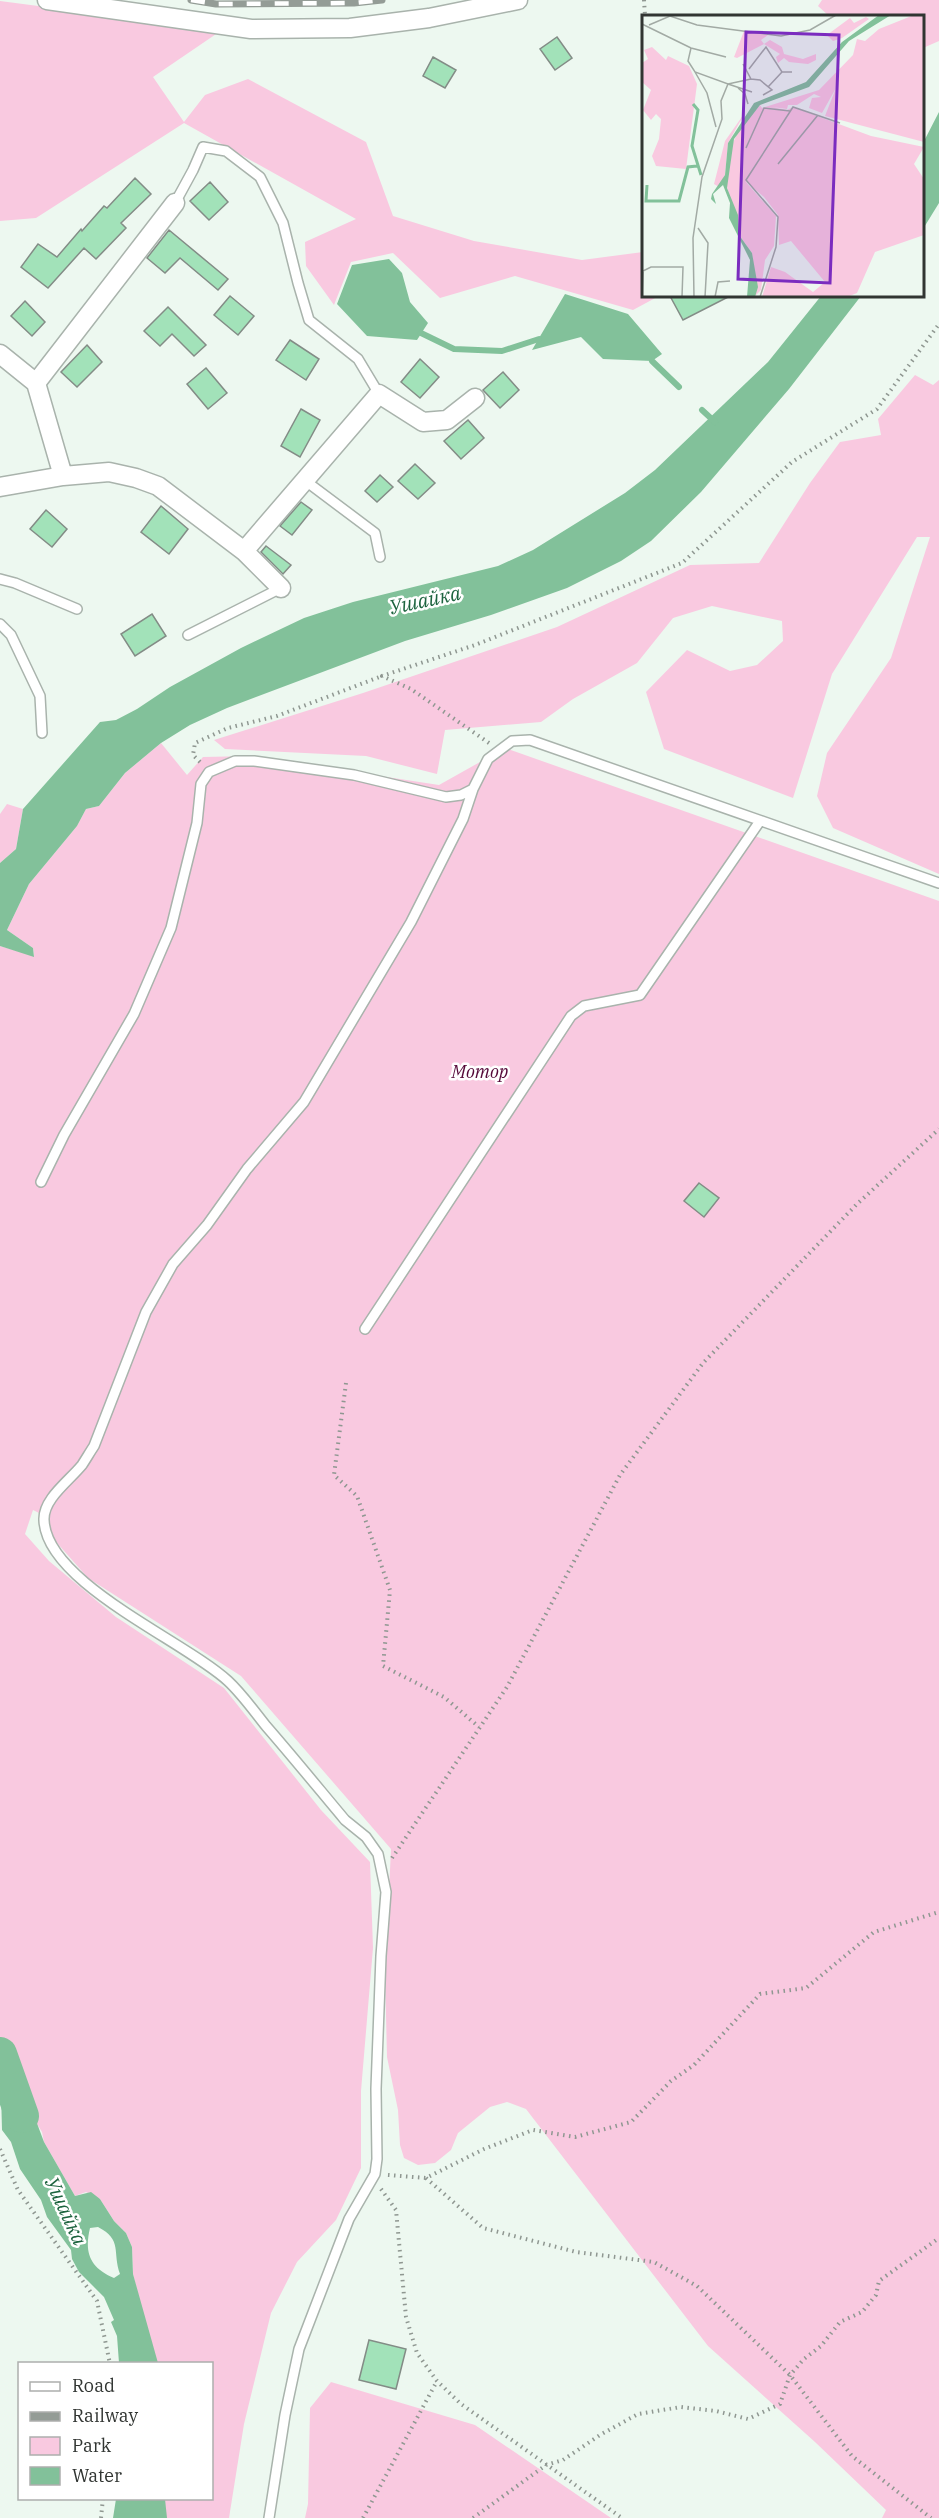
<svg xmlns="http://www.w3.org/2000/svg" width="939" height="2518" font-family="'IBM Plex Serif',serif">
<rect width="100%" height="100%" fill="#edf8f0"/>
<path fill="#f9c9e0" d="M822,0H939V41L923,48L922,16H829L818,6Z
M0,1L222,30L153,77L184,122L205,95L248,79L366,142L393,216L474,241L582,260L643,252L644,296H659L633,310L515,276L440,298L393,253L351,262L334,305L306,266L305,242L356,219L184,123L36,218L0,221Z
M915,375L933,385L939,380V874L833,828L817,796L827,753L891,658L930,537H917L832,674L793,798L664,749L646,692L687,650L730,671L757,665L783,641L782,621L712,606L673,618L637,663L573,699L541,722L445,730L437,774L366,756L225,749L214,740L363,693L557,627L690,565L759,563L810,483L840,442L881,435L878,419Z
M161,743L187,775L203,757L250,756L439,785L505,748L939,901V2518H882L886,2510L815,2442L708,2346L526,2109L507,2102L490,2107L458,2133L451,2150L435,2163L418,2165L404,2158L400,2145L398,2110L387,2057L385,1975L391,1849L241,1676L88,1578L50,1535L49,1518L33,1510L25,1534L49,1561L116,1617L224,1688L321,1810L370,1862L373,1948L361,2091V2168L336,2220L297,2262L271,2313L244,2424L229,2518H164L162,2499L212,2498V2364L155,2363L133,2274L132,2247L126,2233L114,2221L100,2199L86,2192L75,2196L44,2142L42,2132L26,2106V2098L14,2078L1,2070L4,2060L0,2054V946L34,956L33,948L7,930L29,884L77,826L86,809L99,806L125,773Z
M7,804L23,809L16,849L0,863V814Z
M331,2382L475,2425L611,2518H305L308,2504L310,2408Z"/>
<path fill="#82c19a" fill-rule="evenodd" d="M939,112V203L923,229V143Z
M389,259L402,273L410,302L428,323L417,340L367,336L337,304L352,265Z
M565,294L628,314L662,354L652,361L603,359L581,337L532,350Z
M821,296H861L789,389L701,492L651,541L621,561L567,588L491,615L405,641L227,708L190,725L161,743L125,773L99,806L86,809L77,826L29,884L7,930L33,948L34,957L0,946V863L16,849L23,809L100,722L116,720L137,709L170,687L241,648L304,618L353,602L498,566L533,550L625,493L655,470L768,362Z
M0,2054L4,2059L1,2070C14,2078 26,2090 26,2106L32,2110L44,2142L75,2196L91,2192L100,2199L114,2221L126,2233L132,2247L133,2274L158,2363H119L117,2336L111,2322L114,2320L104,2297L79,2272L72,2259L71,2250L47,2217L41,2200L20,2169L11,2142L2,2130ZM98,2227C123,2240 112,2252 120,2274L114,2278C90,2268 84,2253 90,2228Z
M116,2499H165L167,2518H113Z"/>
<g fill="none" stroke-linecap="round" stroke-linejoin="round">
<path stroke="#82c19a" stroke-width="6" d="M421,333L454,349L502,351L539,339
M652,361L679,387
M702,410L715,422"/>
<path stroke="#82c19a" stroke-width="34" d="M0,2054L22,2116"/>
</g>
<path fill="#a2e2b9" stroke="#838c86" stroke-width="1.5" d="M557,37L572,58L555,70L540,49Z
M433,57L456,70L445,88L423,76Z
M135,178L151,194L121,223L126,228L96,259L84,248L48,288L21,267L38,244L57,257L81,229L82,231L104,206L107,208Z
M210,182L228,202L209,220L190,201Z
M169,230L228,279L218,290L180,258L165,273L147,258Z
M230,296L254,316L238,335L214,315Z
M670,296H730L683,320Z
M25,301L45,322L32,336L11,316Z
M168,307L206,345L194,356L172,334L160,346L144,331Z
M290,340L319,359L306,380L276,360Z
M87,345L102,362L77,387L61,372Z
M420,359L439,377L420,398L401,382Z
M206,368L227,393L208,409L187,384Z
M503,372L519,390L500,408L483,390Z
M301,409L320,420L300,457L281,446Z
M468,420L484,438L461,459L444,441Z
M415,464L435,483L418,499L398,481Z
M380,475L393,487L377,502L365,491Z
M301,502L312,510L292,535L280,526Z
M161,506L188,529L169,554L141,532Z
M46,510L67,529L52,547L30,529Z
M266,546L291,565L283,574L261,552Z
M152,614L166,636L135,656L121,634Z
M699,1183L719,1198L704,1217L684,1201Z
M369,2340L406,2349L396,2389L359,2380Z"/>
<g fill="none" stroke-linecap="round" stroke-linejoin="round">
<defs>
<path id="service" d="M175,203L193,170L203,147L226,151L260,177L283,223L298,283L309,320L358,359L379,394
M303,479L375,533L380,557
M0,579L15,583L77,609
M0,624L11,635L40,696L42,733
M188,635L281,588
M41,1182L64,1135L134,1014L171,928L197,823L201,784L209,772L235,761H254L354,775L446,797L461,795L473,789
M365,1329L571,1016L584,1006L640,995L760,821
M269,2518L285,2415L299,2349L349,2219L375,2174L377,2159L376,2089L381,1956L386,1892L378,1854L366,1837L345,1820C319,1789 293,1757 266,1726C254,1711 242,1694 228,1681C185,1641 46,1583 44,1520C43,1499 69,1481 82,1465C86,1459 90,1452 94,1446L146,1312L173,1264L207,1225L247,1169L304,1102L411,922L463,819L473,789L488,759L512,741L530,740L939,883"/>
<path id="minor" d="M47,0L251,29L350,28L429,18L518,0
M0,354L36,383L63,476L109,472L136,478L158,486L244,551L281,588
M36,383L175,203
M0,487L63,476
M244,551L379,394L423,422L447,420L475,398"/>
</defs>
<use href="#service" stroke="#a9b3ac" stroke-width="12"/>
<use href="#minor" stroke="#a9b3ac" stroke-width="21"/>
<path stroke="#8f9791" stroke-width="4" stroke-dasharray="1.5 4.5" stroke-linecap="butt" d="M644,0L645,16
M489,743L411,689L382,676L475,645L682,563L792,462L877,409L939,324
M200,762L193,755L195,743L228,728L277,716L382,676
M346,1383L334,1475L357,1496L390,1590L383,1666L444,1697L479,1727
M392,1858L507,1687L620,1475L703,1363L857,1204L939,1129
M0,2149L18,2190L97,2301L110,2364
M388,2175L426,2178L484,2149L533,2130L575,2137L631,2122L671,2081L694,2065L760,1994L806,1988L874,1932L939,1912
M426,2178L483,2228L576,2252L654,2262L697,2286L790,2375L852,2456L931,2518
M381,2189L396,2210L406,2317L417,2353L437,2381L461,2404L622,2518
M101,2518L103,2498
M363,2518L437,2381
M473,2518L546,2465L563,2460L600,2435L638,2414L681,2407L716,2411L748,2419L780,2404L790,2375L804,2359L821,2346L840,2322L862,2312L876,2295L879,2281L939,2238"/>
<use href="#service" stroke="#fff" stroke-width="9"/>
<use href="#minor" stroke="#fff" stroke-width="18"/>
<defs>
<path id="rail" d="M191,0L216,4L354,3L382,0"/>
</defs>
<use href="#rail" stroke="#949c96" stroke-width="7"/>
<use href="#rail" stroke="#fff" stroke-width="4.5" stroke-dasharray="14" stroke-linecap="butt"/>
</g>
<g text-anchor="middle" stroke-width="5" stroke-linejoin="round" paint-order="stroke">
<g font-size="18" font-style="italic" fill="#550939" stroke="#fff">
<text x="480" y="1078">Мотор</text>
</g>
<g font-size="20" font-style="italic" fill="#1d643f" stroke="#fff">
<text transform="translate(425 600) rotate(-12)" y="7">Ушайка</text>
<text transform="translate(66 2211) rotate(65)" y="7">Ушайка</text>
</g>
</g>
<g transform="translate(642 15)">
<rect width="282" height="282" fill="#edf8f0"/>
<path d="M272,0H282V127L183,101L194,73L180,98L167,93L170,83L179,82L172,79L155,90H146L145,94L130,92L145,95L151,92L229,121L282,132L272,149L282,164V220L233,237L215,278L205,282H120L129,252L143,257L171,277L183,267L149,226L137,230L136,200L122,182L103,166L134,201L132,231L123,245L119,275L112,282L110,238L97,220L84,168L87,136L97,115L118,90L120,93L177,75L211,40L215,24L223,26L237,14ZM224,2L227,4L200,23L191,26L185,20L208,3L212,8ZM102,16L126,20L119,25L122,29L128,25L140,32L142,39L161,44L174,39V45L166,49L147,47L142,43L136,48L134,42L138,39L122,29L95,43L92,42ZM10,32L24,45L26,41L47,51L55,69L44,154L14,151L10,141L17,124L19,104L14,99L9,105L1,95L9,75L0,67V48L6,44L2,35ZM104,96L86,128L83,160L77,172L72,169L83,126Z" fill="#f9c9e0"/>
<path d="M237,0H249L207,26L167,72L118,90L92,124L85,173L96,200L97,220L110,238L116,272L113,282H105L108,245L87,203L88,188L81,170L71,179L74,189L69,184L70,179L83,160L86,128L112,88L164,67L200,27Z" fill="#82c19a"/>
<path fill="none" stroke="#82c19a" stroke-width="3" d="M51,89L56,95L50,131L59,160M5,170L4,186H37L46,152L55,151"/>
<path fill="none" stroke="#a2aaa4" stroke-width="1.5" d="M0,9L49,33L84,42M7,10L28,1L55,10L139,21L168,15L194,0M49,33L46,46L53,57L86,69L109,64M101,49L109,64L118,65L130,75L121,80M107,54L124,32L140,57M53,57L65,78L74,112M126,72L140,57H150M96,73L103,79L106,89M104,133L122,93L148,96M136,149L176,100M56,213L66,228L63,282M1,256L9,252H41L40,282M0,281L1,257M52,282L51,223L60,162L80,104L79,86L86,69L110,77M73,282L76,267L88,266M118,282L134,232L136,202L104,165L151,92L198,108"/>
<path fill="#7b2cbf" fill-opacity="0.15" stroke="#7b2cbf" stroke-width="3" d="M104,17L197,20L188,268L96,264Z"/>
<rect width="282" height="282" fill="none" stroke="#313532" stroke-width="3"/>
</g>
<rect x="18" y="2362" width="195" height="138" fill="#ffffff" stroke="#adaead" stroke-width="1.5"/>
<rect x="30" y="2382" width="30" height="9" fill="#ffffff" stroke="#adaead" stroke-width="1.5"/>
<text x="72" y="2392" font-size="18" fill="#313532">Road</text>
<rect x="30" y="2412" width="30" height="9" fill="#949c96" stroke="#adaead" stroke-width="1.5"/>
<text x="72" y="2422" font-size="18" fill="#313532">Railway</text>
<rect x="30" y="2437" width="30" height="18" fill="#f9c9e0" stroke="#adaead" stroke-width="1.5"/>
<text x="72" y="2452" font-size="18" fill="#313532">Park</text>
<rect x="30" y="2467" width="30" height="18" fill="#82c19a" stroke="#adaead" stroke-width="1.5"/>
<text x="72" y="2482" font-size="18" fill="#313532">Water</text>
</svg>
